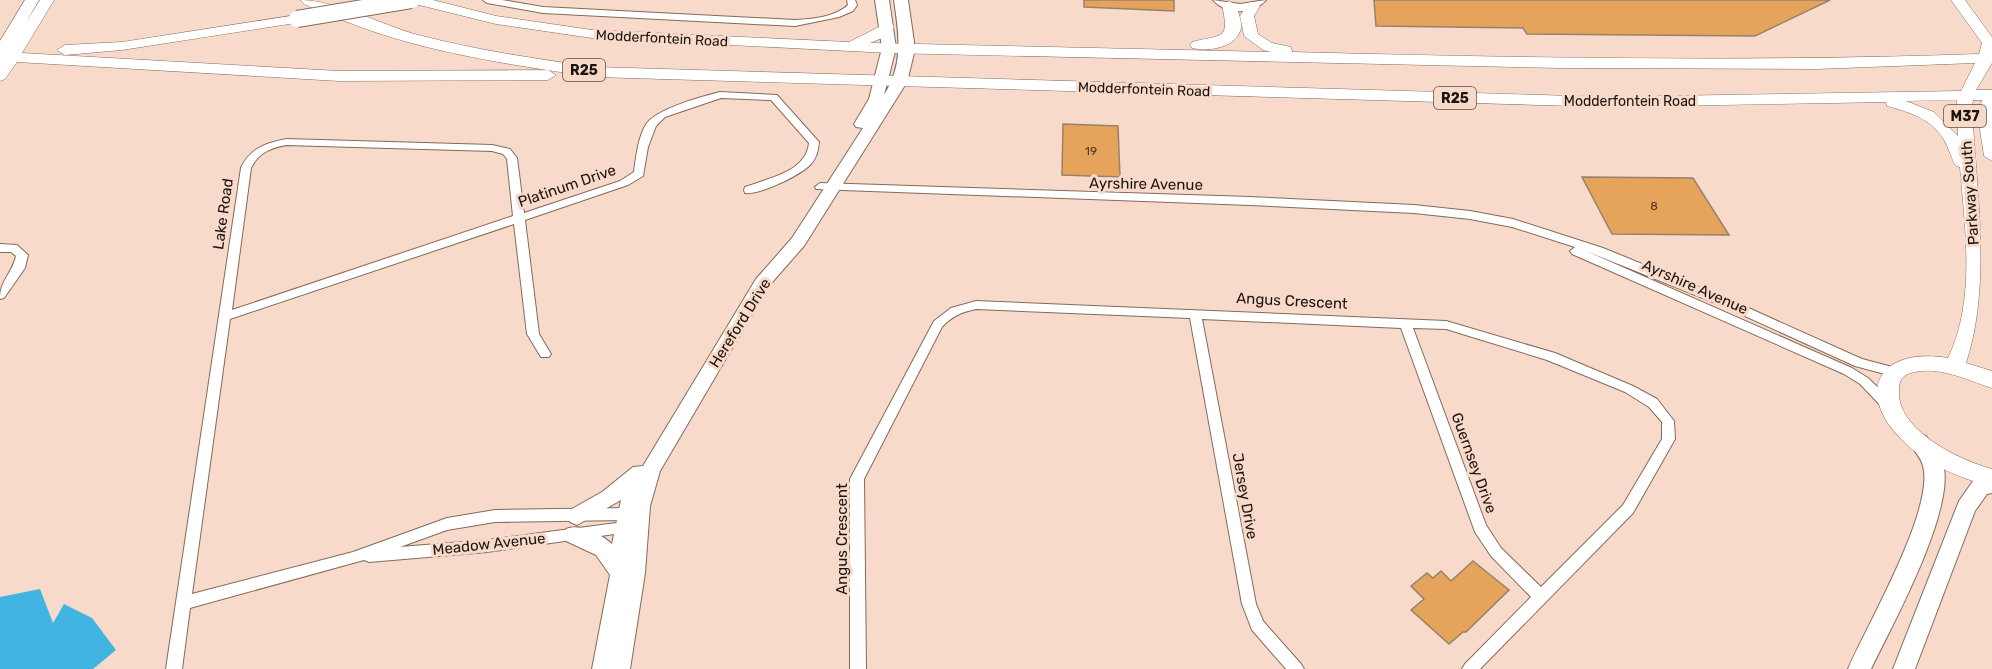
<svg xmlns="http://www.w3.org/2000/svg" width="1992" height="669" font-family="Rubik,sans-serif">
<rect width="100%" height="100%" fill="#f8daca"/>
<path fill="#42b4e1" d="M40,589L53,623L64,604L92,618L116,650L93,669H0V597Z"/>
<path fill="#e6a35b" stroke="#97816c" stroke-width="1.5" d="M1084,0H1174V11L1084,7Z
M1374,0H1830L1755,36L1527,34L1523,28L1376,26Z
M1063,124L1118,126L1120,177L1062,175Z
M1582,177L1693,178L1729,235L1612,234Z
M1473,561L1509,590L1466,632H1463L1449,644L1411,610L1424,599L1411,586L1427,573L1433,578L1441,571L1451,581Z"/>
<g fill="none" stroke-linecap="round" stroke-linejoin="round">
<defs>
<path id="street" d="M483,0H502L543,7L795,20C813,19 835,17 848,5L847,0H855L857,5L853,11L839,17L795,26L543,13L487,3Z
M720,92L777,95L819,142C818,151 817,157 811,164C801,175 760,195 745,193L744,190L745,187C769,178 806,172 809,143L771,100L721,98L665,117L656,126L648,147L643,176L628,185L525,220L539,334L551,354L549,357H541L527,334L514,224L230,319L192,594L353,552L447,518L495,510L627,508L632,510L634,514L632,518L627,520L495,522L447,530L400,547L487,540L624,522L629,524L631,528L629,532L487,552L369,562L364,560L190,608L182,669H166L241,168C250,148 266,143 286,139L492,145L510,149L517,158L524,213L620,181L634,172C636,157 638,136 647,123C659,108 701,97 720,92ZM286,145L492,151L503,154L507,159L513,216L232,310L251,168C258,153 271,148 286,145Z
M820,183L1250,197L1414,205L1470,211L1513,219L1603,248L1733,301L1862,359L1900,369L1902,372L1900,375L1896,377L1855,366L1725,307L1586,251L1852,368L1868,378L1891,400L1893,404L1891,408H1883L1860,384L1844,374L1572,254L1570,251L1575,247L1512,227L1470,219L1414,213L1250,205L816,189L815,187Z
M0,244L17,245L28,255L25,268L4,298L0,299C0,280 12,274 16,256L11,252H0Z
M976,301L1446,321L1555,353L1633,386L1657,399L1674,421L1675,439L1633,513L1480,669H1462L1465,664L1531,597L1491,556L1475,532L1401,328L1202,319L1256,604L1263,621L1301,664L1304,669H1286L1252,630L1242,604L1190,318L976,309C962,312 952,316 942,327L864,479L866,669H850V479L934,321L951,308ZM1413,328L1446,329L1547,360L1625,392L1649,407L1662,422V439L1623,505L1541,587L1501,548L1486,525Z"/>
<path id="secondary" d="M875,0H889L896,48L884,95C904,64 899,35 894,0H908L915,49L907,82L804,246L768,287L660,471L650,506L645,573L630,669H592L610,575L596,555L566,541L563,535L566,529C580,523 601,534 612,544L621,500L577,525L570,522L567,516L570,510L602,492L633,467L643,466L756,279L792,238L863,128L856,127L854,124L869,99L882,48Z
M1213,0L1240,4L1266,0C1253,15 1226,15 1213,0Z
M1919,434L1926,436C1933,446 1942,456 1944,468C1952,516 1893,624 1871,669H1848C1866,627 1935,509 1923,466C1921,457 1913,450 1909,442L1912,436Z
M1992,475V493L1987,494L1975,511L1915,669H1893L1959,501L1973,481Z"/>
<path id="primary" d="M25,0H39L25,24L40,0H54L22,53L339,71L548,70L556,75L548,80L339,81L17,62L5,79L0,81V41Z
M300,0C335,0 382,25 418,35C476,50 536,59 595,67L1607,97L1961,91L1975,63L1816,69L1560,68L889,53L592,38L496,24L411,3L409,0H433L496,16L592,30L849,42L887,23L892,24L894,27C888,36 880,39 870,43L1271,52L1263,50L1244,36L1240,16L1248,3L1253,2L1260,6L1254,16L1258,34L1272,43L1291,47L1292,52C1521,58 1750,62 1979,54L1982,43L1951,0H1965L1992,37V63L1976,90H1992V161L1984,156L1978,117L1982,100H1973L1972,107C1976,190 1992,284 1966,363L1992,371V388C1967,380 1938,365 1911,373C1902,375 1899,381 1899,390C1896,430 1959,460 1992,469V487C1961,478 1930,466 1906,444C1854,396 1875,346 1948,358C1976,300 1965,229 1960,167L1956,166C1951,158 1949,148 1944,140C1932,119 1909,112 1887,106L1886,102L1607,107L595,77C505,64 412,51 328,14C319,10 306,7 300,0ZM1957,100L1958,136L1934,112L1906,101Z
M1229,1L1236,5C1238,12 1242,21 1241,28C1237,48 1208,52 1192,48L1190,45L1192,42C1222,34 1230,41 1222,5Z
M297,15L304,19L302,22L122,50L65,55L57,50L65,45L122,42Z"/>
</defs>
<use href="#street" stroke="#846a5b" stroke-width="2"/>
<use href="#secondary" stroke="#846a5b" stroke-width="2"/>
<use href="#primary" stroke="#846a5b" stroke-width="1"/>
<use href="#street" fill="#fff" fill-rule="evenodd"/>
<use href="#secondary" fill="#fff" fill-rule="evenodd"/>
<use href="#primary" fill="#fff" fill-rule="evenodd"/>
<defs>
<path id="primary-bridge" d="M297,19L411,0"/>
</defs>
<use href="#primary-bridge" stroke="#846a5b" stroke-width="18" stroke-linecap="butt"/>
<use href="#primary-bridge" stroke="#fff" stroke-width="16"/>
</g>
<g text-anchor="middle" stroke-width="6" stroke-linejoin="round" paint-order="stroke">
<g font-size="12" fill="#4f3720">
<text x="1091" y="155">19</text>
<text x="1654" y="210">8</text>
</g>
<g font-size="14" fill="#1d130d" stroke="#f8daca">
<text transform="translate(662 38) rotate(3)" y="5">Modderfontein Road</text>
<text transform="translate(1144 89) rotate(2)" y="5">Modderfontein Road</text>
<text x="1630" y="106">Modderfontein Road</text>
</g>
<g fill="#f8daca" stroke="#5f4f46" stroke-width="1.5">
<rect x="563" y="59" width="42" height="22" rx="4.5"/>
<rect x="1434" y="87" width="42" height="22" rx="4.5"/>
<rect x="1944" y="105" width="42" height="22" rx="4.5"/>
</g>
<g font-size="14" font-weight="bold" fill="#1d130d">
<text x="584" y="75">R25</text>
<text x="1455" y="103">R25</text>
<text x="1965" y="121">M37</text>
</g>
<g font-size="15" fill="#1d130d" stroke="#f8daca">
<text transform="translate(1146 184) rotate(1)" y="5">Ayrshire Avenue</text>
<text transform="translate(567 186) rotate(-19)" y="5">Platinum Drive</text>
<text transform="translate(1970 193) rotate(-94)" y="5">Parkway South</text>
<text transform="translate(223 214) rotate(-82)" y="5">Lake Road</text>
<text transform="translate(1695 287) rotate(24)" y="5">Ayrshire Avenue</text>
<text transform="translate(1292 301) rotate(3)" y="5">Angus Crescent</text>
<text transform="translate(740 323) rotate(-58)" y="5">Hereford Drive</text>
<text transform="translate(1474 463) rotate(70)" y="5">Guernsey Drive</text>
<text transform="translate(1245 496) rotate(80)" y="5">Jersey Drive</text>
<text transform="translate(842 539) rotate(-90)" y="5">Angus Crescent</text>
<text transform="translate(489 544) rotate(-6)" y="5">Meadow Avenue</text>
</g>
</g>
</svg>
